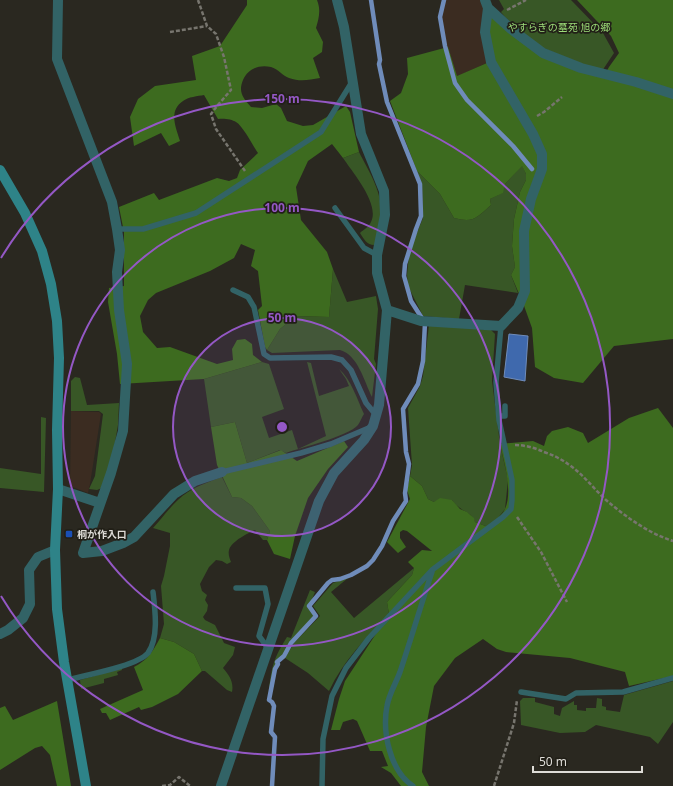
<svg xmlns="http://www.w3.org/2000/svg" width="673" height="786" font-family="'Noto Sans','Noto Sans JP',sans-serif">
<rect width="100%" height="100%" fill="#2a2820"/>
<path fill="#3b2c21" d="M444,0H483L487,63L456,77L448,47L446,48V46L440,17Z
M71,411L99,412L101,414L90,484L88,493L70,486Z"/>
<path fill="#385726" d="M499,0H571L603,33L614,53L602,71L582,64L536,45L505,17L501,12L504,9Z
M359,152C368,170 381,189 381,211C381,222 377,234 376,245C367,246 364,239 360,233C363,230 369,227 371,222C380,204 353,173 343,158Z
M522,165L526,174V180L520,192L514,219L512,246L515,267L511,275L518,293L465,285L459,319L423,316L408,286L407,275L409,255L416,235L423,218L422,185L417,171L440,194L454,218C474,223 476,218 491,205L490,199L502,193L505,184Z
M333,269L347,302L376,296L378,309L374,359L376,364L372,397C364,381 358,355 340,350L272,353L267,350L280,329L296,316L329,317Z
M429,325L491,330L495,334L492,381L500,444L508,480L505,509L498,518L488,527L475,522C472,513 466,513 460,508C457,506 454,503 452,500L434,502L428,499L422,486L410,476L412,465L408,408L420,386L423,376Z
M262,362L269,364L284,409L262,417L269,438L292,430L298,449L326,436L307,362L311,363L319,396L349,386L346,379L339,369C351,379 357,399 364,414C362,417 360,422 358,425C347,437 302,447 286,453L280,450L247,463L235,422L211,427L204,379Z
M75,377L80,378L87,405L119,403L118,425L114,448L102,488L97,490L89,489L95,476L103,414L99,411H71V381Z
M41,417L46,418L44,492L0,488V468L41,474Z
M222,477L232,497L241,498L252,506L270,531L267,540H263L255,530C248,533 235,540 231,546C227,551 229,557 231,562L227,564L222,561L216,560L209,567L200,584L202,591L207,595L205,600L208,605L207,611L203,617L205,620L215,625L224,643L235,647L233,655L223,668C229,675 234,682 232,692L227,690L205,671H202L194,654L174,642L160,638L164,624L161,586L164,576L170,546V533L153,528C164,516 174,501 188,492C199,485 211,481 222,477Z
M414,568L412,575L387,602L389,614C366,638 343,661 329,691L308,673L285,658L294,643L320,616L313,606L333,583L348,578L331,592L354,618Z
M310,590L315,592L309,607L316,616L291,643L284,655L276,661L278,664L274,669L270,689H269C272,665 274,658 287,637L291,638Z
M122,668V670L117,672L118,675L104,679V683L81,689L80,680Z
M673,681V722L658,744L650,737L596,725L585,732L560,733L521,725L520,701L523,698H535V702L554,707V714L560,716L562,708L574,701V705H577V710L586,711V708H596L597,698L602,699V706L606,707V710L620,712L624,695Z"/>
<path fill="#3d6b1f" d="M247,0H317C321,10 319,18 316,28L323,42L322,52L313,58L320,78C309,80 300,82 289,78C283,76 278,69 271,67C259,64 248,69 243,80C238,92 243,98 251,107L262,108L276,104L281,108L287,121L303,126L313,125L346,106L350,112L359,152L343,158L332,144L308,161L296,187L301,220L327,252L333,269L329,317L296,316L280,329L267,350L265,347L258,310L262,306L258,271L251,266L255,250L241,244L234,258L210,271L156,293L148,300L140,316L143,332L157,348L170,347L217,364L233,360L232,349L237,340L245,339L252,344L253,355L262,362L204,379L120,384L117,354L108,302L109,288L124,286V232L119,207L154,193L159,200L217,178L229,181L237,178L240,170L258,153C253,146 243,126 236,122C232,119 223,118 218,119L204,95C198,96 188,97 183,101C168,111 176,128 180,141L169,146L161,133L134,146L130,117L138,99L155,86L196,80L192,56L220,46L247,5Z
M577,0H673V339L614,346L583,383L554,378L535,367L532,328L523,303L511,275L515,267L512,246L514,219L520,192L526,180V174L522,166L505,184L503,193L490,199L491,205C476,218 474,223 454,218L440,194L417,171L390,101L401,93L408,74L407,58L448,47L457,76L487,63L489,15L514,35L604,76L609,67L619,53L611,36Z
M658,408L673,428V676L629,686L625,672L570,658L506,652L497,649L483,639L455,658L434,686L426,727L422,772L429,786H401L391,773L381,767L388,766L382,751H370L357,721L353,719L343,722L340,730H331L339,699L345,681L389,614L387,602L412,575L414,568L408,562L422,550L432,551L407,531L403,530L400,532V538L406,547L398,553L387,542L410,499L407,490L410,476L422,486L428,499L434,502L440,498L452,500L460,509L467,512L474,518L475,522L488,527C493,522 502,516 505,509C513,491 504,462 500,444L533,441L544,446L547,436L552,431L568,427L583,433L588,443L629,418Z
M235,422L247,463L281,450L297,461L344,441L348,447L328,469L308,498L295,536L290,559L274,554L267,540L270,531L252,506L241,498L232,497L217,465L211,427Z
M160,638L174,642L194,654L202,671L178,694L152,707L141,710L139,707L110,720L106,713H102L100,709L143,690L134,667C148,660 153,651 160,638Z
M57,701L71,786H57L50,755L42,746L35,748L0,770V708L5,706L13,720Z"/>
<path fill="#3f69ad" stroke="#6f8cba" d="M509,334L528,336L525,381L504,377Z"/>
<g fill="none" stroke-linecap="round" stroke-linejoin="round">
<path stroke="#6f8cba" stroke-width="4.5" d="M444,0L440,17L445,46L455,83L467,100L513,146L532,169
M272,786L275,737L271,732L274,706L272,702L269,700L275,669L278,664L277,662L284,656L291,643L316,616L309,606L328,583L332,580L340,579L351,575L367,566L373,560L382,546L393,521L406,501L405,493L409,464L406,452L403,409L418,384L423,361L425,323L411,301L404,276L405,264L416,229L421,216L420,184L387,102L379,64L380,60L371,0"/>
<path stroke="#77756e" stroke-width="2.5" stroke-dasharray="4 2" stroke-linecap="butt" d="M198,0L207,26L216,34L224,57L231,90L217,106L211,114L216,129L245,171
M507,10L526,0
M170,32L207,26
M537,116L544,112L562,97
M515,445C525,445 535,448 544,452C553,455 561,459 568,464C583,474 593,488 606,500C626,517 648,533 673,541
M517,517L541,552L567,602
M162,786L170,785L179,777L190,786
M494,786L514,723L517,700"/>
<path stroke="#326366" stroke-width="5.5" d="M335,208L364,248L377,255
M117,229H143L196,213L321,132L352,82
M233,290L248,297L254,307L264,354L270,358L331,357L342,360L351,370L366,403L376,415
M499,416H505V406
M222,472L301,453L331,444L371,427
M236,588H265L268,604L259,636L268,648
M67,680C86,675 137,666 148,653C159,638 155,609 153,592
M521,692L566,699L576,693L623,692L673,678
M322,786L323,739L332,696L346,668L369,638L432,570L503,517L511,509L512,500V480L499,420L496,382L501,326
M413,786C390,771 382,732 387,706C389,694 396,683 400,672C411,639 421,605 432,572"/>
<path stroke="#326366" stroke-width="10" d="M58,0L57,59L112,202L117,229L120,250L117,272L119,310L127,364L123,431L111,473L83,553L102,551L123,543L134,537L174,494L195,481L222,472
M488,8L511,29L543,53L581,68L636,82L673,94
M387,310L421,321L501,326L518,308L525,291L524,231L531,199L542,169V154L533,134L491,62L485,32L488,8L485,0
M58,489L100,503
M0,634L8,630L23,618L30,604L29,570L38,557L55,550
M221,786L319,501L334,473L364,440L373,426L379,405L387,310L377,273V255L385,215L384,191L361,134L344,27L337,0"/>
<path stroke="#2e8388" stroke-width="10" d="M0,170L25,213L42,251L51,284L57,321L59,358L57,430L58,489L55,550L57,609L64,662L86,786"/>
</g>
<circle cx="282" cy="427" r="109" fill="#9458c5" fill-opacity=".12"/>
<g fill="none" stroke="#9458c5" stroke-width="2">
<circle cx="282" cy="427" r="109"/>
<circle cx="282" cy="427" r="219"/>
<path d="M1 258A328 328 0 1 1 1 596"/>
</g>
<rect fill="#1a4fb4" stroke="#211f17" stroke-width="1.5" x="65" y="530" width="8" height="8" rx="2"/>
<g text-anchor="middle" stroke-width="3.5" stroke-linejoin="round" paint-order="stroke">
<g font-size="10" fill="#9dde79" stroke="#211f17">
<text x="559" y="31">やすらぎの墓苑 旭の郷</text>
</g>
<g font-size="10" font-weight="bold" fill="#dedcd7" stroke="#211f17" text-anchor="start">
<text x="77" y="538">桐が作入口</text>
</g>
</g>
<circle cx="282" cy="427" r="6" fill="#9458c5" stroke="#211f17" stroke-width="2"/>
<g font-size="12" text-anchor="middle" font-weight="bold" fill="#9458c5" stroke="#211f17" stroke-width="3.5" stroke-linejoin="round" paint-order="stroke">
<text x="282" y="103">150 m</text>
<text x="282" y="212">100 m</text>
<text x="282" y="322">50 m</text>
</g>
<path d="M533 766v6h109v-6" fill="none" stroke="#dedcd7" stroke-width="2"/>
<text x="539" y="766" font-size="12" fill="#dedcd7" stroke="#211f17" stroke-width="3" paint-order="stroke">50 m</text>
</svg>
